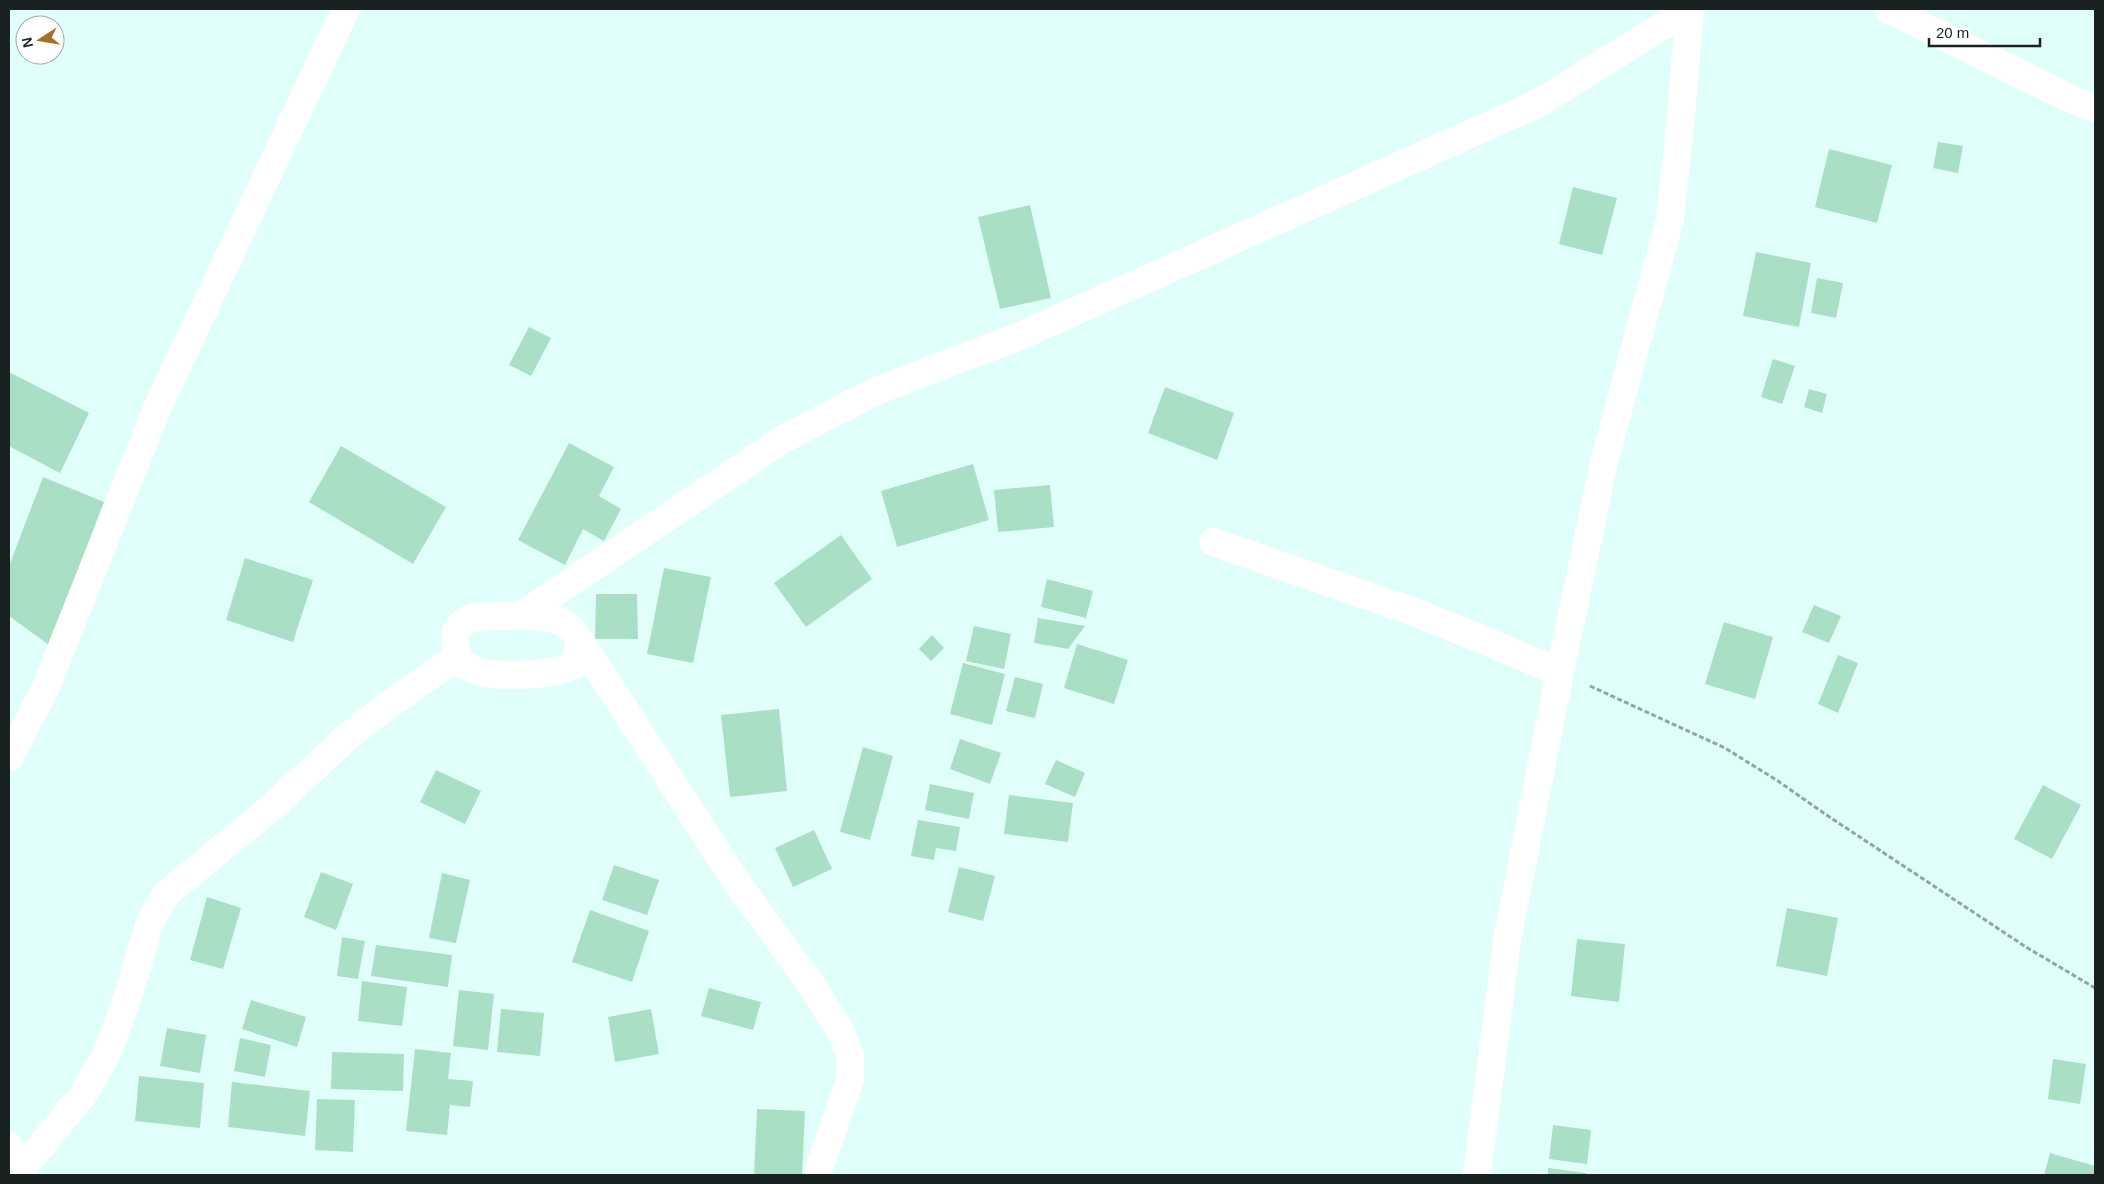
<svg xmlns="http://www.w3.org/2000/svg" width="2104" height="1184" font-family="Helvetica,sans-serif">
<rect width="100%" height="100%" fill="#e1fffa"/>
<path fill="#a9dfc4" d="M1938,142L1963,146L1958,173L1933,168Z
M1829,149L1892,165L1877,223L1815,207Z
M1573,187L1617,198L1602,255L1559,244Z
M1030,205L1051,298L1000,309L978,217Z
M1756,252L1811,263L1799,327L1743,316Z
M1817,278L1843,283L1836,318L1811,313Z
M529,327L551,338L531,376L509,365Z
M1773,359L1795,366L1782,404L1761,397Z
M9,372L89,413L60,473L9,446Z
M1165,387L1234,413L1217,460L1148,433Z
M1809,389L1827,394L1822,413L1804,407Z
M569,443L614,467L599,496L621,509L604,541L583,529L565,565L518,540Z
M341,446L446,507L413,564L309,502Z
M973,464L989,520L897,547L881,491Z
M43,477L104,502L49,645L9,616V566Z
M1050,485L1054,527L998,532L994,490Z
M841,535L872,579L806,627L774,583Z
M245,558L313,580L293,642L226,620Z
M664,568L711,577L693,663L647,654Z
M1047,579L1093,591L1086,618L1041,607Z
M596,594H637L638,639H595Z
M1814,605L1841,616L1829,643L1802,632Z
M1038,618L1085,626L1068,649L1034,643Z
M1724,622L1773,637L1755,699L1705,684Z
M974,626L1011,634L1004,669L966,661Z
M932,635L944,648L931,661L919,649Z
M1077,644L1128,660L1114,704L1064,688Z
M1838,655L1858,663L1838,713L1818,704Z
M963,663L1005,674L992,725L950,714Z
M1015,677L1043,684L1035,718L1006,711Z
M779,709L787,791L730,797L721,715Z
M960,739L1001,753L990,784L950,769Z
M863,747L893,756L870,840L840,832Z
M1056,760L1085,773L1075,797L1045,784Z
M436,770L481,791L465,824L420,802Z
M930,784L974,793L969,819L925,810Z
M2043,785L2081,805L2052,859L2014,839Z
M1009,795L1073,803L1068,842L1004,834Z
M918,820L960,827L956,851L936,848L934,860L911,856Z
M814,830L832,869L793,887L775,848Z
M614,865L659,880L647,915L602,900Z
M959,867L995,876L983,921L948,912Z
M321,872L353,884L336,930L304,917Z
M442,873L470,880L456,943L429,938Z
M207,897L241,908L223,969L190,960Z
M1787,908L1838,918L1827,976L1776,966Z
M590,910L649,931L632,982L572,962Z
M342,937L365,941L358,979L337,976Z
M1577,939L1625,944L1619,1002L1571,996Z
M376,945L452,955L448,987L371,976Z
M362,981L407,987L402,1026L358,1021Z
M709,988L761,1002L753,1030L701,1016Z
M459,990L494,994L488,1050L453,1046Z
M251,1000L306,1017L297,1047L242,1029Z
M501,1009L544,1013L540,1056L497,1052Z
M651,1009L659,1054L615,1062L608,1017Z
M167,1028L206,1035L200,1073L160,1066Z
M240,1038L271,1045L265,1077L234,1071Z
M415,1049L451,1053L448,1079L473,1081L470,1107L450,1105L447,1135L406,1131Z
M332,1052L404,1054L403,1091L331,1089Z
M2053,1059L2086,1064L2080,1104L2048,1099Z
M139,1076L204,1083L200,1128L135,1121Z
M232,1082L310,1091L305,1136L228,1127Z
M317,1099L355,1100L353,1152L315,1150Z
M757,1109L805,1111L802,1175H754Z
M1553,1125L1591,1130L1587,1164L1549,1159Z
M2050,1153L2095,1166V1175H2044Z
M1548,1168L1586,1173V1175H1548Z"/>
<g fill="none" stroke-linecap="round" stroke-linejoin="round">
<path stroke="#90a6a3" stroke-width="3" stroke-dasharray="5 2.5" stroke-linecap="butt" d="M1590,686L1725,748L1778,781L1825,814L2026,947L2095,988"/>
<path stroke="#fff" stroke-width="28" d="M1213,542L1420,614L1560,672
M522,615L785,438L876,391L1020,336L1537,104L1690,9
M577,636L737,883L811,984L841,1032L850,1055V1080L821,1163L819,1175
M9,758L46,687L159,404L346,9
M9,1146L15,1175
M17,1175L83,1095L107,1054L129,993L150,922L166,894L272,807L346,738L383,709L458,656C456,648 453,637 457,630C458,627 463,623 465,621C475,615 492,616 503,616C536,614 594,614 574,665C552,676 486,681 465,665C462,663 460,659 458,656
M1477,1175L1507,940L1560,672L1604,462L1670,219L1680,127L1690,9"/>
<path stroke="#fff" stroke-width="28" d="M1888,9L2071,99L2095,108"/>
</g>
<rect width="2104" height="1184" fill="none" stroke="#182321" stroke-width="20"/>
<g transform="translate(40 40) rotate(258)"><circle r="24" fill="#ffffff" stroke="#a3a7a6"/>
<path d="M0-4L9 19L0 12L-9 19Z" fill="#a57229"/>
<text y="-8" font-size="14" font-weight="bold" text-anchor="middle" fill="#182321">N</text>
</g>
<path d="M1929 38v8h111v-8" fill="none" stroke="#182321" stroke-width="2.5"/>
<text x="1936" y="38" font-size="15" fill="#182321" stroke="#ffffff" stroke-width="4" paint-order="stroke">20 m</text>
</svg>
